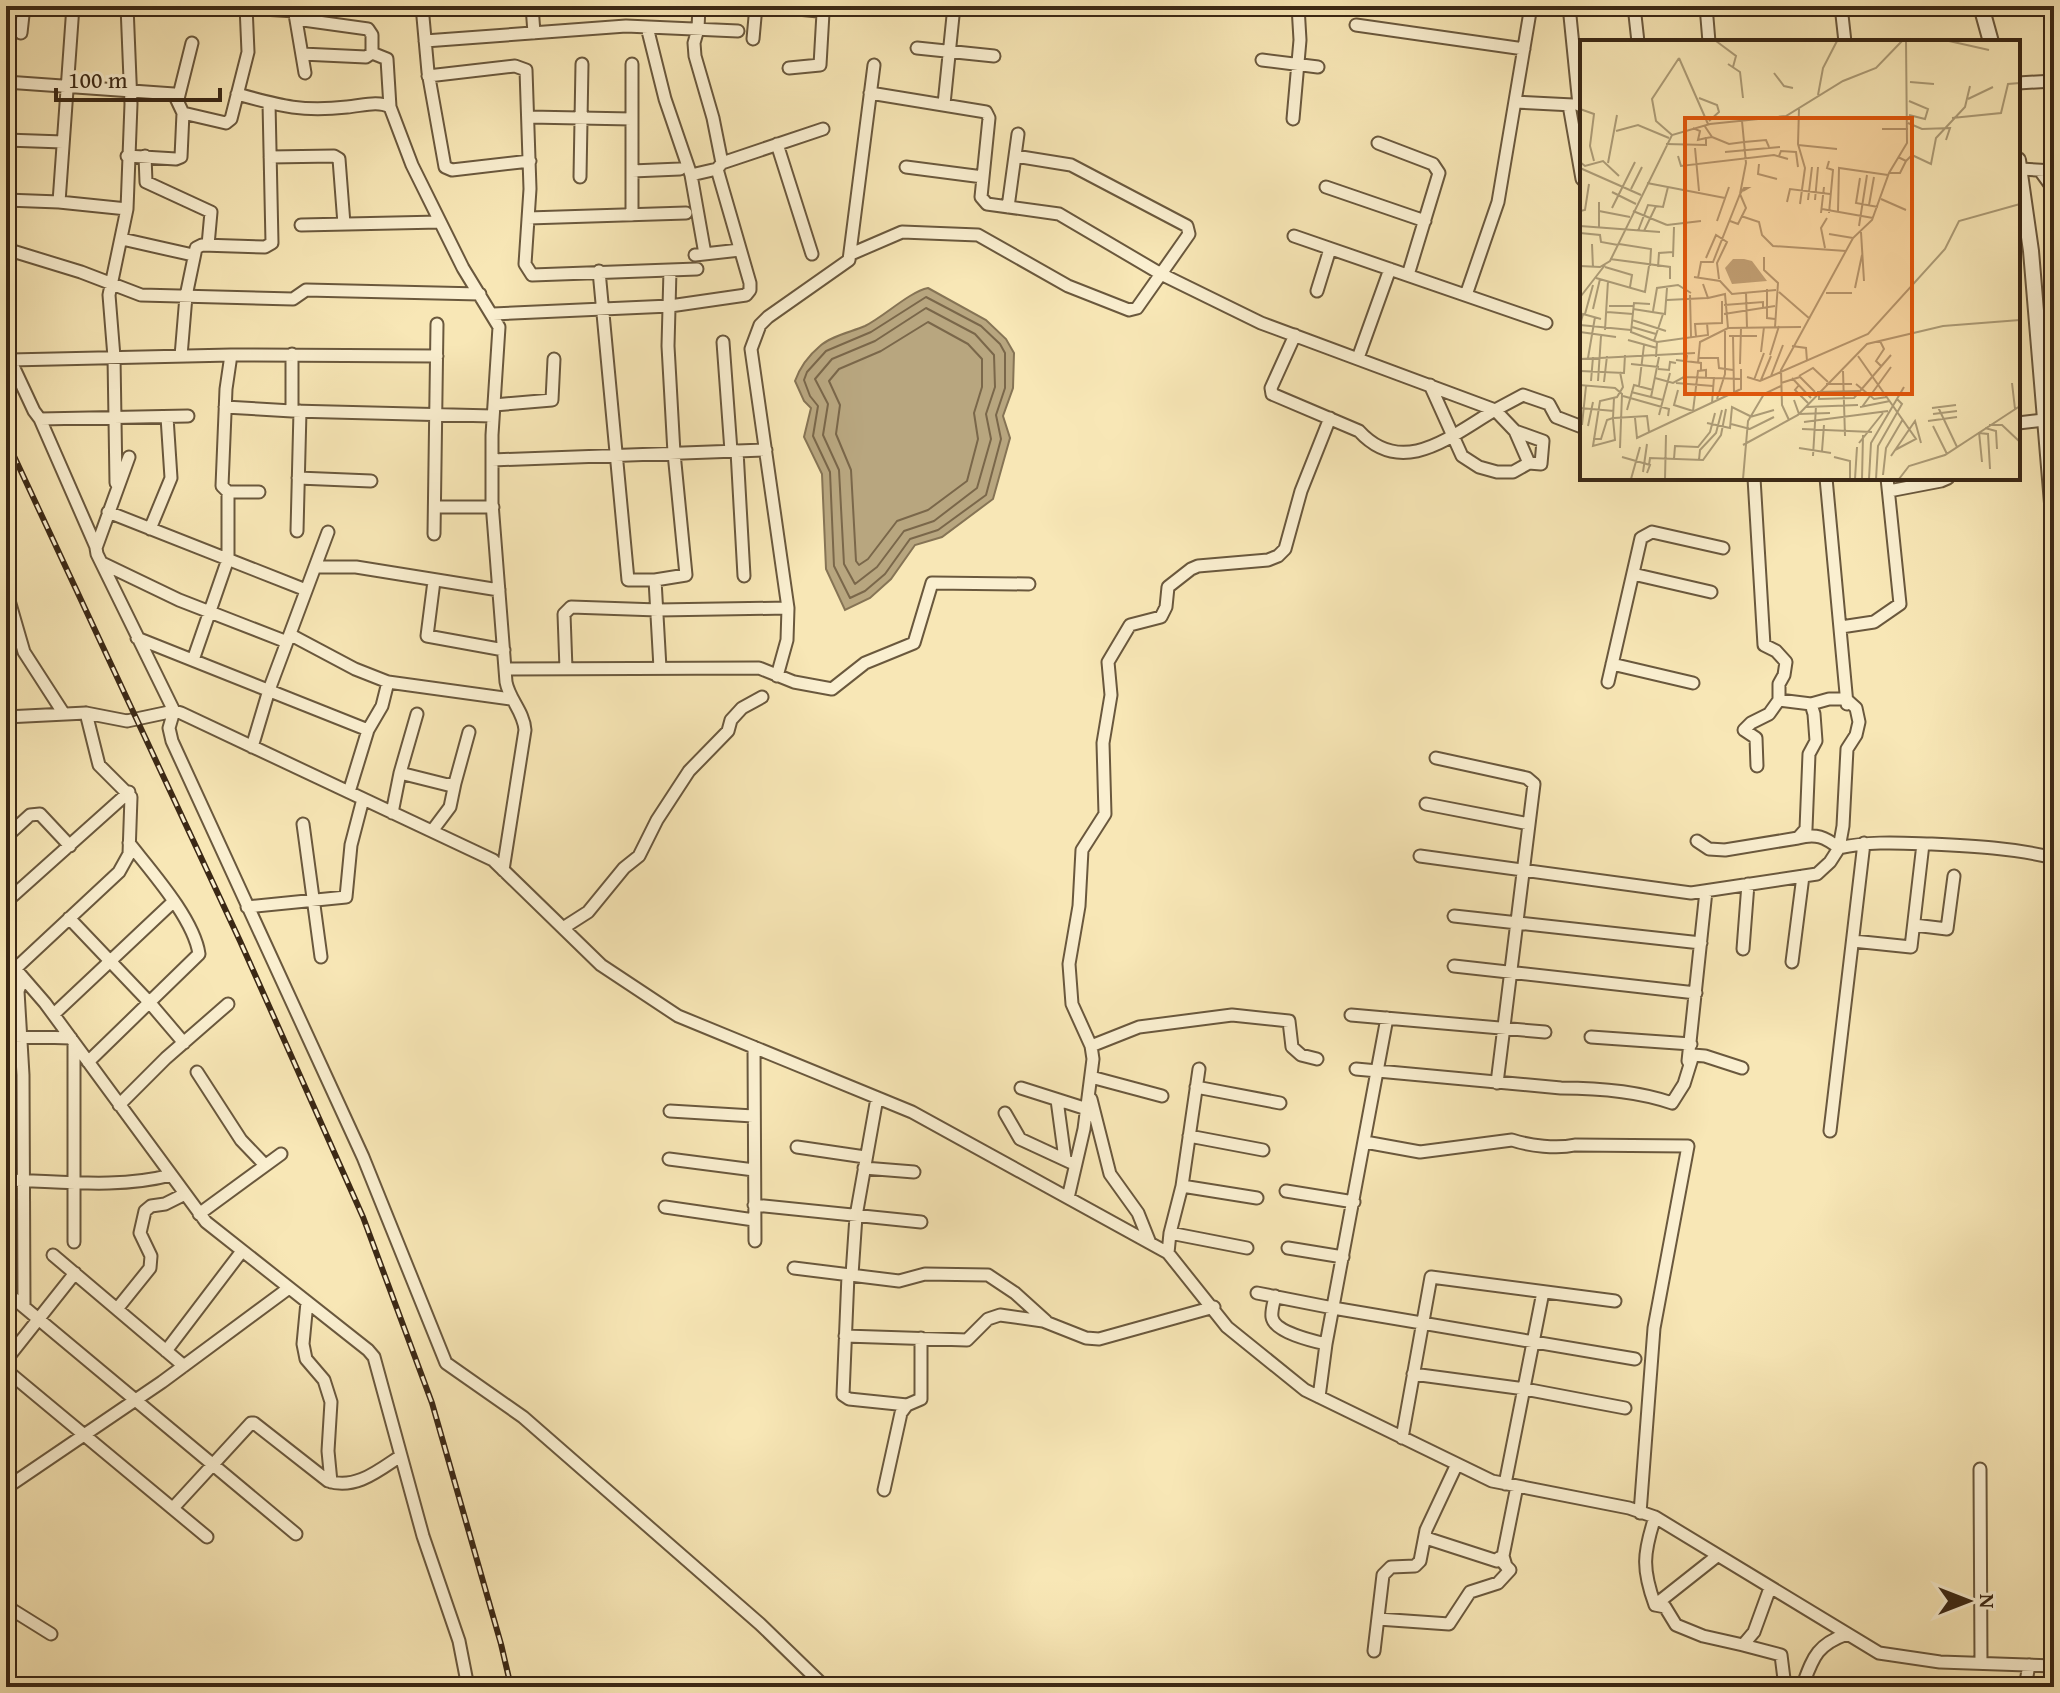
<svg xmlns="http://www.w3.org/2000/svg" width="2060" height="1693" font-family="'Gentium Book Plus',serif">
<rect width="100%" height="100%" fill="#f8e7b6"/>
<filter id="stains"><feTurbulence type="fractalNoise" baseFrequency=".0025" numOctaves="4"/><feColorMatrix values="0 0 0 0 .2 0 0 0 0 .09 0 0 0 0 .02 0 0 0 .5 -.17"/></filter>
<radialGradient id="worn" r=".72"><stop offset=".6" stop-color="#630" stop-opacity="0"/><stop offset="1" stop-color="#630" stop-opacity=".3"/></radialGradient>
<path fill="#b8a67f" stroke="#867455" stroke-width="2" d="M928,288L986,320L1006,339L1014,353L1013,388L1003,416L1010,438L993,499L942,537L915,545L891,579L870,598L845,610L826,569L822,474L804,437L811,408L804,401L795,381C800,367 808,356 820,346C831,336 851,332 865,326C885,316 909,292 928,288Z"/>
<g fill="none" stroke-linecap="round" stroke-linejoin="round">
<path stroke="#7a674a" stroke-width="2" d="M926,297L981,326L1000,344L1005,353V388L996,415L1001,439L986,495L938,530L910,539L885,574L865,591L850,598L834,566L830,472L813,436L818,406L810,396L804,380L807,372L826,351L871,332Z
M926,308L975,334L994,355L995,387L986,414L991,439L977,488L934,521L904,531L877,567L855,584L844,564L839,470L823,435L828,404L815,379L832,359L875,341Z
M928,322L968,344L982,359V387L974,413L978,439L967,481L928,510L897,521L868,559L859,565L856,561L851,470L836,434L840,405L829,381L839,369L881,351Z"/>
<defs>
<path id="minor" d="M212,6L295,11
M422,6L428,72L445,167L452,170L530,161
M532,6L534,33
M699,6L698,29L694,43L695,56L713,118L722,163
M767,6L818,11L823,13L820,65L789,68
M1569,6L1579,105
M1634,6L1638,42
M1706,6L1709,42
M1841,6L1845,42
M295,14L305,73
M296,19L368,29L372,35V53L366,57L302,54
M1356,25L1524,49
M647,27L665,99L691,175L717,169
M21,33L24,6
M753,39L756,6
M425,41L626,26L738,31
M917,48L994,56
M372,53L387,59L390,107
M1262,60L1318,67
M632,64V215
M428,76L515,66L526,70L530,189L525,264L532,275L697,269
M6,82L174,94L183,113L181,157L176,159L127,156
M2018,83L2054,81
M870,93L986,112L989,118L981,197L987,204L1059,214L1161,274L1261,323L1495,410L1523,395L1549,404L1556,417L1582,427
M237,94C281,106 301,112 347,107C361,106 378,100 390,107L412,165L463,268L499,327L492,435V503L506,682C509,699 524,712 525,730L503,870
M178,99L192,43
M1515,102L1573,105
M944,104L954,6
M1569,105L1582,179
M183,113L226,123L231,119L248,52L246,6
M529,117L632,119
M1293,119L1300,40L1298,6
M6,140L63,142
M1378,143L1433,164L1439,173L1408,275
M777,144L812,254
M145,156L146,182L211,212L208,245
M270,157L334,156L339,159L344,224
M906,167L983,177
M2020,169L2054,171
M632,171L680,169
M2041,172L2054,190
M691,175L705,254
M580,177L582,64
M1326,187L1425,221
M6,200L59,202L127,209
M59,202L73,6
M1008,207L1018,134
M528,218L686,213
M301,225L440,222
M1294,236L1546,323
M122,239L193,255
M6,249L81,272L141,295L293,299L306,290L480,294
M851,254L902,232L978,235L1068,286L1129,310L1137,308L1189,234L1187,226L1071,165L1015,156
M695,255L740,250
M599,271L628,580H655L660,668
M1317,291L1330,249
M1466,295L1498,202L1531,6
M493,314L670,306L746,295L750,290V283L717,169L722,163L823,129
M1295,335L1271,388L1272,394L1359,431C1403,479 1452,435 1495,410L1515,431L1543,441L1541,464L1529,463L1515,431
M723,342L731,451
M6,351L34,411L40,419L188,416
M231,355L226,389L222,486L228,492H259
M181,356L186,296L196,248L202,245L265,247L272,243L269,103
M1358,358L1390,269
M10,360L231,355L437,356
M1430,385L1462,456L1479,467L1497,472H1513L1529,463
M494,405L552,400L554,359
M225,407L292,411L493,416
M292,411V354
M40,419L96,547
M2018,423L2044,420
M737,451L744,576
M129,457L96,548L97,554L174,711L169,728L172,741L363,1157L446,1363L523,1417L760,1624L825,1687
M492,460L766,450
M298,478L371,481
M1754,478L1764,645L1776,651L1786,662L1784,675L1779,684V700L1769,714L1751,723L1744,730L1756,738L1757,766
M1826,478L1847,704
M116,483L114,357L109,295L127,209L131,104L127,6
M1889,491L1941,481L1948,478
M435,507H493
M108,512L306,590
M150,529L171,478L167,417
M297,531L300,411
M434,534L437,324
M102,563L179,600L287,642
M315,567H356L499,590
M1633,574L1711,592
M655,580L686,575L674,453L668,346L670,270
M434,581L427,636L504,650
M6,590L24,652L64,714
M1841,627L1874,622L1900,604L1887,478
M291,635L355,669L388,682L511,699
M137,638L368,730
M193,660L228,559V492
M1612,664L1693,683
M505,669L759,668L794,682L832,689L865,663L914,643L932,583L1029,584
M566,669L564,614L571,607L658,610L788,608
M777,676L787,640L788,608L751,349L760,325L768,317L849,260L874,65
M1608,682L1641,538L1652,532L1723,548
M6,717L86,713L127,721L174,711L181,713L493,860L601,965L678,1016L912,1112L1168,1253L1227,1327L1305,1390L1492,1481L1629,1508L1655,1517L1879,1653L1940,1662L2054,1666
M252,747L269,690L328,532
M1436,758L1527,778L1534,784L1497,1083
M400,773L448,785L455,783L469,732
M349,792L368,730L382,706L388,682
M1426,804L1529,824
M392,813L400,773L417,714
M303,824L321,957
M432,831L450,807L455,783
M6,837L30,815L40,814L70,846
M1798,838C1816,833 1825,837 1839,848L1843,826L1847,749L1856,735L1859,722L1856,708L1846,699H1829L1811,704
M1697,841L1709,849L1725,850L1798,838L1806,829L1809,754L1816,741L1814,714L1811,704L1779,700
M1420,856L1691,893L1817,874L1830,862L1839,848C1871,841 1899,843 1931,844C1972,846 2014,848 2054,858
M6,902L129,792
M247,907L346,897L351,845L363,799
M1454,916L1701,943
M69,918L150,1003L184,1043
M1914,925L1947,929L1954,876
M563,928L588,912L624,868L639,856L657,820L689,771L728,731L731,720L742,708L762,697
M1853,941L1911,947L1923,844
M1743,949L1748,884
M6,958L45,1003L206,1222L368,1350L374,1357L423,1536L459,1641L468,1687
M1792,962L1803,876
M1454,966L1696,993
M15,969L119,872L129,854L131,797L99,765L86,713
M23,978L18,991L23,1075L24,1307
M54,1014L174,901
M1351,1015L1545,1032
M6,1036L71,1038
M1591,1037L1691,1044
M1091,1046L1139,1027L1232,1015L1289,1021L1292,1047L1301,1055L1317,1059
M754,1047L755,1241
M1688,1061L1706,891
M88,1062L199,954C194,919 151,871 129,843
M1356,1069L1561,1088C1598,1088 1637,1091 1672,1103L1684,1084L1693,1055L1705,1056L1742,1068
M197,1072L241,1140L264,1164
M1091,1077L1162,1096
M1196,1087L1280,1103
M1021,1088L1087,1109
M1091,1099L1110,1174L1138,1213L1150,1243
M1057,1100L1065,1159
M119,1105L166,1058L228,1004
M670,1111L753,1116
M1005,1113L1020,1139L1074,1164
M1830,1131L1864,843
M1189,1136L1263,1150
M1365,1142L1420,1152L1512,1140C1530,1146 1557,1149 1575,1145L1688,1146L1654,1328L1640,1513
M797,1147L865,1157
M669,1159L754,1170
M864,1168L914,1172
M6,1180C60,1181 118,1189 171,1175
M1182,1186L1257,1198
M1286,1191L1354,1202
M1068,1198L1084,1129L1093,1059L1091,1046L1072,1004L1069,964L1079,906L1082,850L1105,814L1103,743L1111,695L1108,662L1130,625L1161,617L1166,607L1168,587L1191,569L1198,566L1268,560L1278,556L1285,549L1301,491L1330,418
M754,1205L921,1222
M665,1207L754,1220
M199,1214L281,1154
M1170,1233L1247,1248
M74,1242V1043
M1288,1248L1343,1257
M1168,1253L1170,1233L1182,1186L1199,1069
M53,1255L184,1366
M794,1268L899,1281L925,1274L988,1275L1015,1293L1046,1321
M848,1275L843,1395L849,1399L907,1405
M852,1275L856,1216L877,1098
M6,1292L296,1534
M1257,1293L1333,1308L1635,1359
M1275,1296C1274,1302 1271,1311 1272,1317C1274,1332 1313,1341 1326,1344
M307,1302L303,1344L306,1359L324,1380L331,1402L328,1451L331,1482
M117,1309L150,1268L151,1256L140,1233L145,1211L151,1206L165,1204L185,1194
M845,1336L967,1340L988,1319L1000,1315L1043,1321L1086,1338L1099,1339L1214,1307
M166,1351L242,1251
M6,1360L75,1273
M6,1370L207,1537
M1413,1374L1525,1389L1625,1408
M1319,1397L1326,1344L1387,1018
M1402,1438L1431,1277L1615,1301
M1980,1469L1981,1663
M1505,1484L1543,1292
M6,1488L162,1382L289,1288
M884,1490L901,1413L907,1405L921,1399V1338
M173,1508L251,1423H254L328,1481C355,1490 378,1471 399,1457
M1655,1517C1643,1554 1642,1569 1655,1605L1665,1607L1676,1625L1703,1636L1743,1645
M1426,1538L1497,1561L1499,1558L1506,1566L1503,1556L1517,1486
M1770,1588L1754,1632L1743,1645L1781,1655L1785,1687
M1655,1605L1717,1556
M6,1606L51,1634
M1378,1619L1449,1624L1470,1592L1498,1583L1510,1570L1506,1566
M1374,1651L1383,1575L1391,1567L1415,1566L1420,1561L1426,1530L1457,1464
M1802,1687C1813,1658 1816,1645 1847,1634
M2025,1687L2029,1665"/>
<path id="tertiary" d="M1981,6L1991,42
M2018,160L2031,251L2054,527"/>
</defs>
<use href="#minor" stroke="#6a583d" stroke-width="15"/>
<use href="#tertiary" stroke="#6a583d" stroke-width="18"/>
<use href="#minor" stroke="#faefd0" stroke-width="11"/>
<use href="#tertiary" stroke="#faefd0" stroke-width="14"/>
<defs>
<path id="rail" d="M6,439L240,941L363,1217L432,1403L501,1644L511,1687"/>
</defs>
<use href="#rail" stroke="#3b2815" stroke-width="6"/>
<use href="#rail" stroke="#faefd0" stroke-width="3" stroke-dasharray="9" stroke-linecap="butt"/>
</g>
<g transform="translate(1580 40)">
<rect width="440" height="440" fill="#f8e7b6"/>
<path d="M164,219L172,221L187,241L152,244L145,228L153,219Z" fill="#b8a67f"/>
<path fill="none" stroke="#ac9b76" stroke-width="2" d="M136,1L156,16L153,27M369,1L409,10M99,18L128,84M148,24L160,32L163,58M194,33L204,46L213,48M330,42L354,44M238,55L243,28L257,1M119,58L137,65L139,72L129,81M388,59L413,47M0,69L14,74L10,106L14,121M219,69L218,104L225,128L220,164M329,75L345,79L348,69L329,61M372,78L421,73L428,44L440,43M328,83L342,89L370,88L366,100M113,88L120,91L118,100L126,98M302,89H328M36,91L58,85L89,98M92,95L76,81L72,59L99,18M132,97L149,104L164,102M164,102L186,100L189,107M86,104L126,105V98L132,97L124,85M218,105L257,109M115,108L119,151M145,112L200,107M98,116L101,126L194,115L208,119M199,116L201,111L216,112L218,127M318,117L326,121L332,115L351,124L356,98L385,67L390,46M249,121L247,128L253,130L249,173M0,122L5,126L23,121L39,136M28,123L37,75M179,124L178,134L197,139M0,128L61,155M309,133H320L326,121M280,138L276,163L298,167M67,143L145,158M51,149L62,127M32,152L56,164M301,159L326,170M228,160L232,127M235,160L238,127M207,162L210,149L250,154M289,165L294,137M32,168L55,122M242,169L293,178M0,171L5,170L9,144M19,171L50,177M53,171L87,185M258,171L259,128L308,135M241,173L244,147M161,176L179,182L182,195L193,206L266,211M137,181L149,147M150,181L158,184L166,168L160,154L164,148H168L163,151M87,185L121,181M0,186L80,192M279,186L287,135M19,187V162M58,191L68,165L83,167L88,147M64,191L76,166M281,192L284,241M0,193L20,195L21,202L38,205M249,194L273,198M12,204L13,228M39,204L71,209L70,226M245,208L241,188L247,178M93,217L94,187M184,217V230L198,243L195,287M126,218L136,195L147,202L137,223L139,239M30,219L90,227V239M0,226L20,227L30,221L92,95L130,84L206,76L263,41L296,28L322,1M25,227L52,235L50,247M78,227L79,213L93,212M114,237L140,241L152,254L196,250M16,238L65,252L69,226M118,238L121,222H133L160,154L166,123L162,81M123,244L128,258L145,254L148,288M275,248L282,215M187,249V278L195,279M166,252L167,288M199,252L230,279M246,253H272M110,255L111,297M1,256L25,225M87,260L127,258M70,264L54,263L51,292L77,302L76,317M144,265L183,262V267M29,266H54M13,269L20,239M53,269L85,274L87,248M73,271L77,248L98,245L111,253M27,272L53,274M5,274L13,245M144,274L195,266M52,280L86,291M0,285L51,290M0,285L3,274L21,279M52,287L76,294M25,290L28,241M0,292L36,297M149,296H177M153,296L154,353M116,297L115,284L142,283V261M48,300L77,308M74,301L83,274M300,301L304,309L296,321L301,326M77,302L128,295L127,283M212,306L226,308L227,321M181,312L184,287M190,315L199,286M278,316L336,399L315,410M8,318L15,277M119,318H138L139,328L153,330M0,319L115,313M96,320L121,323V330M118,323L120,302L148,288L221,287M51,324L79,327M160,324L161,288M78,329L89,330L90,322L96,323M0,331L44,333L45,315M263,331L265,396M191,336L203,305M219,336L233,328L248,342M104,337L162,339M167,337L180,341L288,294L365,209L379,181L440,164M75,338L93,343L104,337L107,315M212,338L231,358M174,340L184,313M181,340L191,316M11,341L13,317M18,341L21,296M24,342L27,316M96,343L133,346M201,343L220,337L235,352M432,343L435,369M246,344H272M276,344L294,359L307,357M219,345L215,350L228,363M59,346L64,305M0,350V345L35,348L42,354L40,408M98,350L94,365L113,371M51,352L83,360M237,352L279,351M239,352V359L274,358L311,315M43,356L89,369L88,376M71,357L79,317M137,359L145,334V291M214,360L219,374L250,373M132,363L134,337M226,367L278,365M280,367L310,361M282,367L311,327M358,367L377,407M0,368L34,371M352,368L376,365M47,370L54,345L73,350M113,371L118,331L126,330V337M353,374L377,371M79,375L90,333M170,377L194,370M34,378L67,376L69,392M55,378L57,398L161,349V329M33,379L35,400L13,406L20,361L37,357L43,347L40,332M209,380L202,365L201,330L273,198L292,180L309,133L327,103L326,1M348,381L377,377M224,382L308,371M127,383L150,388L152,367L170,376M151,384L170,389L194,377M2,385L6,346M409,385H422L440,402M8,386L13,362M353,386L367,414M405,388L416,391L417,409M222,389L292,392M399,392L402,422M399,393L408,394L410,429M13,399H21L27,380L33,378L34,358M279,403L303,373M163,405L218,375L287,304L363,286L440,280M219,408L251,413M242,411L244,385M233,416L236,366M311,416L335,381L341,403M42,417L70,425L67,433M254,417L270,421V439M94,419L95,406L118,407L130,392L135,373M119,420L120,410L136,393L142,370M69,425L70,418L123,420L141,395L146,369M63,432L67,404M303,435L306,408L323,379M51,439L60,407M85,439L86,395M163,439L168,381L184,354L201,346M275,439L277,407M282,439L283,395M289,439L291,403L324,347M296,439L298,406L322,364L317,359M319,439L329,426L365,415L440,366"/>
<path fill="#df570c" fill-opacity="0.15" stroke="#df570c" stroke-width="4" d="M105,78H332V354H105Z"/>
<rect width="440" height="440" fill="none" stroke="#3b2815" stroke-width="4"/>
</g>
<rect width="2060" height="1693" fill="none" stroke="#f8e7b6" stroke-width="32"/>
<rect x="8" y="8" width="2044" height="1677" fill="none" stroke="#3b2815" stroke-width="4"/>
<rect x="16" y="16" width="2028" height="1661" fill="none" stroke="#3b2815" stroke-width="2"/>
<g transform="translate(1968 1601) rotate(90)" stroke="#faefd0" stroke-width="6" paint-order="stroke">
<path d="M0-6L14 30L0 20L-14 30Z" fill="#3b2815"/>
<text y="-12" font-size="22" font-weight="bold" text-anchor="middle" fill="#3b2815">N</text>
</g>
<path d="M56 88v12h164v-12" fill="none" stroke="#3b2815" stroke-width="4"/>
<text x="68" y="88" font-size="24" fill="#3b2815" stroke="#faefd0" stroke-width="6" paint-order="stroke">100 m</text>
<rect width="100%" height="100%" filter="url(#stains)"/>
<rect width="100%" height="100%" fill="url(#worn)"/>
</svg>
